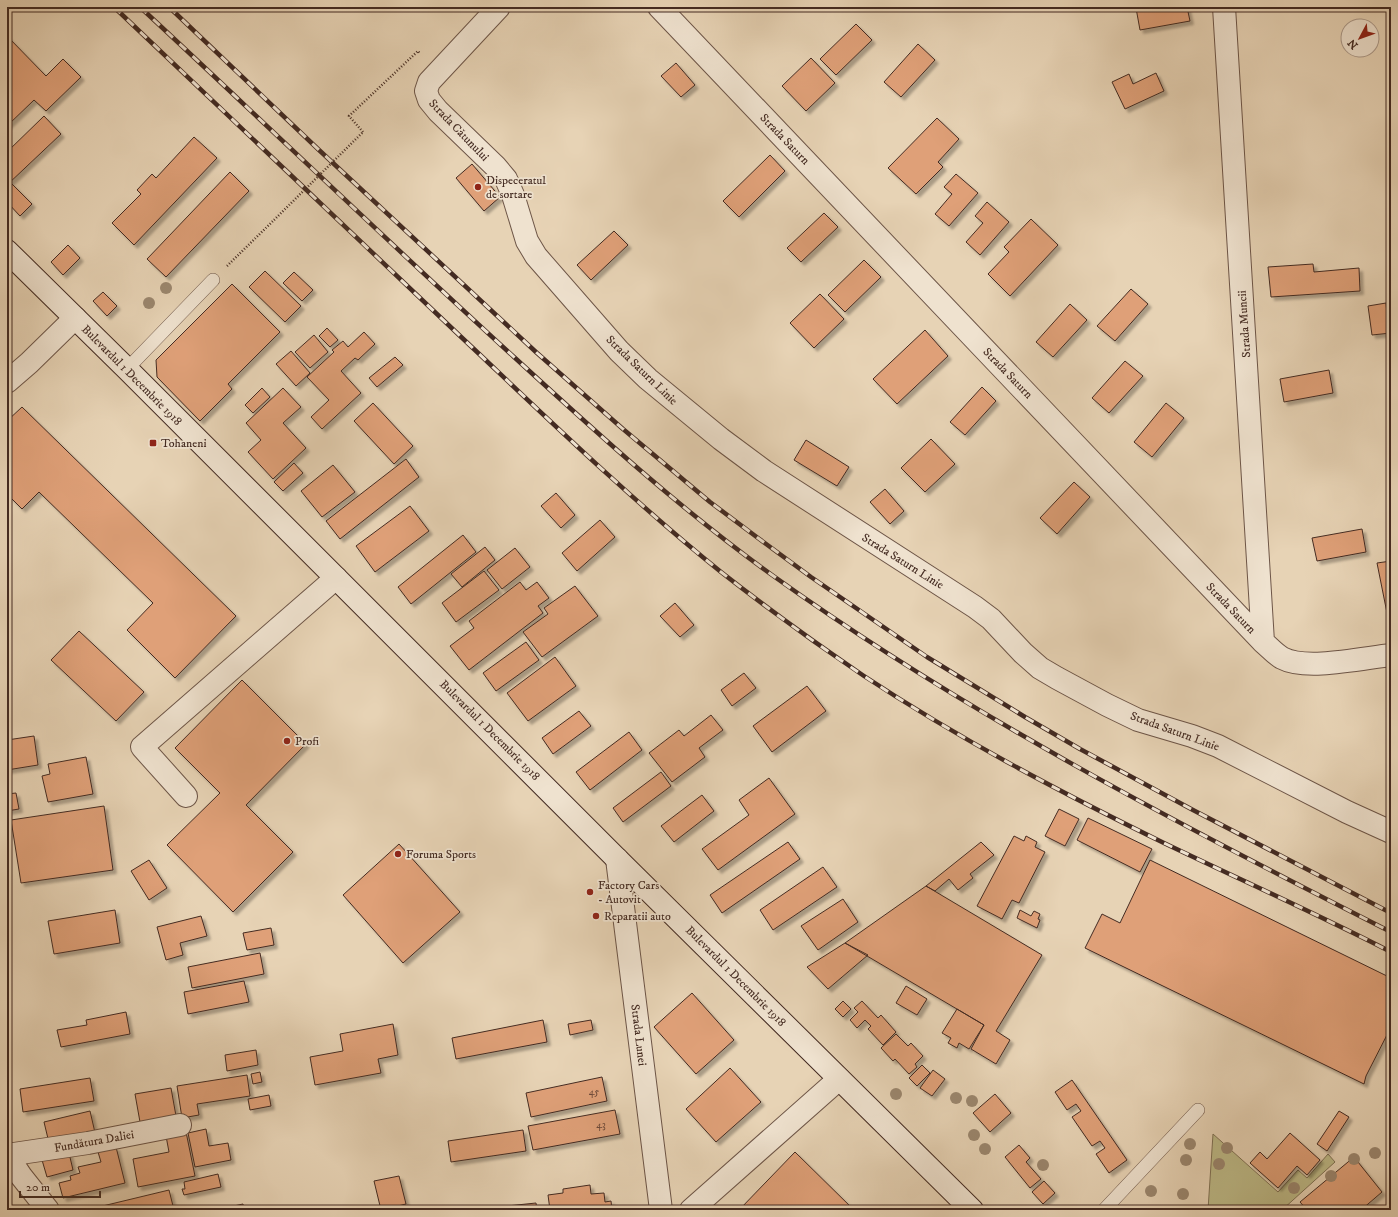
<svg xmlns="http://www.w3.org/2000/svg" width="1398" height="1217" font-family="'IM FELL DW Pica',serif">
<defs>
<filter id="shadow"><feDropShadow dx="3.5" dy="3.5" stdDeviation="1" flood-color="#0004"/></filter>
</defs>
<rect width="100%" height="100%" fill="#e7d3b5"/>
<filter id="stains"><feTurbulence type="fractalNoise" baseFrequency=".005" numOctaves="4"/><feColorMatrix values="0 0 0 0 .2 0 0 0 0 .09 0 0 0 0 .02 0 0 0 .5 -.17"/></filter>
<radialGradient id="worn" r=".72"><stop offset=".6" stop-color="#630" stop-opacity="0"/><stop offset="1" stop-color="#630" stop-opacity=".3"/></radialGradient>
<path fill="#bdba88" stroke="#807255" d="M1213,1134L1278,1192L1298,1170L1307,1178L1328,1154L1335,1162L1282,1210H1208Z"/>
<path fill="#dfa078" stroke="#442b22" filter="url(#shadow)" d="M1139,7H1187L1190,21L1140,30L1136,8Z
M856,24L872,40L836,75L820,59Z
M7,36L46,76L63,59L81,77L46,111L34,100L7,126Z
M918,44L935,60L901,97L884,82Z
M811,58L835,83L806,111L782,86Z
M676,63L695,85L681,97L661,76Z
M1156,73L1164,91L1125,109L1112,82L1129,74L1133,84Z
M44,116L61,134L7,185V152Z
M937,118L959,139L938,162L943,167L916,194L888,168Z
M194,137L217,158L134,245L112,223L141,194L137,190L152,174L156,178Z
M770,155L785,171L739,217L723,201Z
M472,164L500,197L484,211L456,178Z
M230,172L249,191L166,277L147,259Z
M956,174L978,193L949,226L935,214L952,194L944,187Z
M11,183L32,204L20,216L7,202V187Z
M987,202L1009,222L980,255L966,242L983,223L975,216Z
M824,213L838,227L801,262L787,248Z
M1031,219L1058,245L1010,296L988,274L1009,252L1004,247Z
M614,231L628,245L591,280L577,265Z
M68,245L80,258L63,275L51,262Z
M864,260L881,277L845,312L828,295Z
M1313,264L1314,272L1359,268L1360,291L1271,297L1268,267Z
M265,271L301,306L285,322L249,287Z
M294,272L313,290L302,301L283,283Z
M232,284L280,332L228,384L232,389L200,421L157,377L156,360Z
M1131,289L1148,304L1115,341L1097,326Z
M103,292L117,306L107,316L93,301Z
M820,294L844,319L814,348L790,323Z
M1386,303L1387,314H1391V333L1372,335L1368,306Z
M1070,304L1087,320L1053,357L1036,342Z
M327,328L338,340L330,347L319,336Z
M925,330L948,356L897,404L873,379Z
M364,332L375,344L358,360L355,358L341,371L361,393L322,429L311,417L329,400L307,377L334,352L332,350L343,341L348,347Z
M314,335L328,352L310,368L295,352Z
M291,351L310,373L296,386L276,364Z
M395,357L403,365L377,387L369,378Z
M1125,361L1143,376L1109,413L1092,398Z
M1329,370L1333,393L1284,402L1280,379Z
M982,387L996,401L965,435L950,422Z
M262,388L270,397L253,413L245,405Z
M283,388L301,407L283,423L306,448L273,479L248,452L261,440L246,423Z
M373,403L413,446L394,464L354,421Z
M1166,403L1184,418L1152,457L1134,442Z
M22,407L236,616L175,678L127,630L153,603L39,492L22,509L7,494V421Z
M931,439L955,464L925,492L901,468Z
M806,440L849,467L837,486L794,460Z
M406,459L419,477L340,539L326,521Z
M294,463L303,473L283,491L274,482Z
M333,465L355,492L322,517L301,491Z
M1074,482L1090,497L1057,534L1040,518Z
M885,489L904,511L890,524L870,502Z
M556,493L575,515L561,528L541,506Z
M410,506L429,531L375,572L356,546Z
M600,520L615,537L577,571L562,553Z
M1362,529L1366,552L1317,561L1312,538Z
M463,535L476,552L411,604L398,587Z
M485,547L495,560L462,587L451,574Z
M515,548L530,567L502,589L487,570Z
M1391,561V612L1387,613L1377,563Z
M484,571L499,590L456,622L442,603Z
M520,582L526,590L537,582L549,598L538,606L543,613L469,670L450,646L474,628L469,621Z
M575,586L598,616L542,657L523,632L548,614L544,608Z
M675,603L694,625L680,637L660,616Z
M79,631L144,692L116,721L51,660Z
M526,642L539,660L496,691L483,673Z
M555,657L576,686L528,721L507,693Z
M744,673L756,688L732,706L721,690Z
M242,680L306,744L246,805L293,852L233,912L167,845L220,793L175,748Z
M807,686L826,711L772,752L753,726Z
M579,711L591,726L553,754L542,738Z
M711,715L723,730L699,748L705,757L672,782L649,753L679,730L684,736Z
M629,732L642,750L590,790L576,772Z
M34,736L38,765L7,770V740Z
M86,757L93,794L48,802L42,776L50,774L48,764Z
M661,772L671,786L623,822L613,808Z
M769,778L795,814L718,870L702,849L749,815L739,800Z
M16,793L19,809L7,811V794Z
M702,795L714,811L674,842L661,826Z
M104,806L113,870L21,883L11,820Z
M1059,809L1079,819L1065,846L1045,836Z
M1088,818L1152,849L1140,872L1077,840Z
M1014,836L1024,841L1026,836L1037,842L1035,847L1045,852L1019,903L1012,900L1002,919L977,906Z
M788,842L800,859L722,913L710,895Z
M981,842L994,855L970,874L973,878L958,890L949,879L935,891L926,886Z
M399,844L460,912L403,963L343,895Z
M149,860L167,888L149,900L131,871Z
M1150,860L1391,978V1027L1366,1076L1364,1084L1085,948L1102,914L1120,923Z
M823,867L837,887L773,930L760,910Z
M926,886L1042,955L996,1031L1010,1040L996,1064L971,1049L984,1025L845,943Z
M843,899L858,922L818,950L801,926Z
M115,910L120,943L54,954L48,921Z
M1020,910L1031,916L1034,911L1040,914L1038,919L1040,920L1037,928L1017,918Z
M201,916L207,936L180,943L183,955L166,960L157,927Z
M271,928L274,945L247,950L243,933Z
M845,943L868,955L828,989L807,967Z
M260,953L264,974L192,988L188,967Z
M244,981L249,1002L188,1014L184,992Z
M906,986L927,999L917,1015L896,1003Z
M692,993L734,1040L696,1074L654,1027Z
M843,1001L851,1009L843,1017L835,1009Z
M862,1001L878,1018L881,1015L896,1032L883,1045L868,1029L871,1026L865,1020L857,1028L850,1020L858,1012L854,1008Z
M957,1009L984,1025L969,1049L959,1043L957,1048L948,1043L951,1038L942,1033Z
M126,1012L130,1034L61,1047L57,1030L87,1025L86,1020Z
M543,1020L547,1042L456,1059L452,1038Z
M591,1020L593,1030L570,1035L568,1024Z
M393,1024L398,1055L378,1059L381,1073L315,1085L310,1057L343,1051L340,1034Z
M896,1034L908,1046L911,1043L923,1056L915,1064L917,1067L909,1074L895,1059L893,1061L881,1048Z
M256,1050L258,1065L227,1071L225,1055Z
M922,1065L930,1073L917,1086L909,1078Z
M730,1068L761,1102L716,1142L686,1109Z
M933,1070L945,1079L932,1096L920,1088Z
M260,1072L262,1082L253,1084L251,1074Z
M247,1075L250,1096L197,1104L199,1115L182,1118L177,1086Z
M602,1077L607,1101L531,1117L526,1093Z
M90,1078L94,1101L23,1112L20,1089Z
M1072,1080L1127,1160L1109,1173L1096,1154L1105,1148L1100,1141L1092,1146L1072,1117L1081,1111L1076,1104L1067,1110L1055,1092Z
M171,1088L176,1116L140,1122L135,1094Z
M995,1094L1011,1113L990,1132L973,1113Z
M269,1095L271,1106L250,1110L248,1099Z
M615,1110L620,1134L533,1150L528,1126Z
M90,1111L96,1137L50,1147L44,1122Z
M1339,1111L1349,1117L1327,1151L1317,1144Z
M206,1129L209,1146L228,1143L231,1160L195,1167L188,1133Z
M523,1130L526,1151L451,1162L448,1141Z
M186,1132L195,1176L138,1187L133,1159L169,1152L166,1136Z
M1290,1133L1320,1160L1307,1175L1297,1166L1278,1188L1250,1163L1260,1152L1267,1159Z
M1019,1145L1030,1158L1026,1162L1041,1179L1030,1188L1005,1157Z
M116,1147L125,1183L63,1198L59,1183L71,1180L70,1176L80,1173L78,1167L101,1162L98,1152Z
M795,1152L854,1210H739Z
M69,1153L73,1170L47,1177L42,1160Z
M1354,1157L1382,1192L1361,1210H1307L1300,1202Z
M218,1174L221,1187L184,1195L182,1189H185L184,1182Z
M399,1176L406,1204L381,1210L374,1181Z
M1044,1181L1055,1193L1043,1204L1032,1192Z
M590,1185L591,1194L604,1193L605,1202L611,1201L612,1210H550L548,1195L563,1193V1189Z
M169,1190L174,1210H86Z
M536,1203L537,1210H508L507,1206Z
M243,1204L244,1210H230L229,1207Z"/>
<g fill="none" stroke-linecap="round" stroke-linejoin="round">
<defs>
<path id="service" d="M127,369L213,280
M1104,1210L1198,1110"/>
<path id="minor" d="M499,7L429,82L426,91L429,100L438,111L496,167L506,179L513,195L527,241L536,256L619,351L648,379L721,439L764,471L975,607L991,619L1023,653L1040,668L1057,678L1107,705L1138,720L1192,736L1218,746L1347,812L1391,832
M659,7L1263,642C1269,647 1275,654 1282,658C1306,671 1363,658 1391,655
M1224,7L1263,642
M7,382L29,363L75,318
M186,796L142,747L336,578
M617,859L661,1210
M7,1155L88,1143L180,1125
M7,1155L21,1176L48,1210
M691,1210L839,1079"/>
<path id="secondary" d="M7,251L127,369L617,859L972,1210"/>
</defs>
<use href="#service" stroke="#6d5547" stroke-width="14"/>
<use href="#minor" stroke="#6d5547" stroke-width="24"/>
<use href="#secondary" stroke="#442b22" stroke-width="24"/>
<path stroke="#442b22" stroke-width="2.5" stroke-dasharray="1 2" stroke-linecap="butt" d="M363,132L349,116L418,51L420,54
M227,266L274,220"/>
<use href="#service" stroke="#efe2cf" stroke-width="13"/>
<use href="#minor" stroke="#efe2cf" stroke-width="22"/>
<use href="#secondary" stroke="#efe2cf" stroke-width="22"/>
<defs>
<path id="rail" d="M114,7C229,116 343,225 458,334C544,415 629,498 721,572C767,608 815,643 864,676C961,740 1062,793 1166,844C1241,880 1317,914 1391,952
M140,7C265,123 388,242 514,357C597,433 680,509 772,575C966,714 1178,824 1391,932
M169,7L319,150L537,353L623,429L710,502L758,538L811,577L927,657L1025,717L1080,749L1193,810L1391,913"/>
</defs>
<use href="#rail" stroke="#442b22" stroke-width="4.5"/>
<use href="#rail" stroke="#efe2cf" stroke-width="3" stroke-dasharray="9" stroke-linecap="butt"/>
<path stroke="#442b22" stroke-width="2.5" stroke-dasharray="1 2" stroke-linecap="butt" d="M274,220L363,132"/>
</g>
<g fill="#9b876f">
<circle cx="166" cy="288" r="6"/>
<circle cx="149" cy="303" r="6"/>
<circle cx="896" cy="1094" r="6"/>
<circle cx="956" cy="1098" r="6"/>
<circle cx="972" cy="1101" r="6"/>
<circle cx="974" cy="1135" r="6"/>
<circle cx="1190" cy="1144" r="6"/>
<circle cx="1227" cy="1148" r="6"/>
<circle cx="985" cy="1149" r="6"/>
<circle cx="1375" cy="1153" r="6"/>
<circle cx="1354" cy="1159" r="6"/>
<circle cx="1186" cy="1160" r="6"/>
<circle cx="1219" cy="1164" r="6"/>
<circle cx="1043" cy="1165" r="6"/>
<circle cx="1331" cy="1176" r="6"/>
<circle cx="1294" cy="1188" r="6"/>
<circle cx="1151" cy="1191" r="6"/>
<circle cx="1183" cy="1194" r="6"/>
</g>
<g fill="#8f2418" stroke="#efe2cf" stroke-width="1.5">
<circle cx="478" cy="187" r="4"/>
<rect x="149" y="439" width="8" height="8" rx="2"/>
<circle cx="287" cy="741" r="4"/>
<circle cx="398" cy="854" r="4"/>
<circle cx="590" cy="892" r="4"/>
<circle cx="596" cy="916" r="4"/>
</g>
<g text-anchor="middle" stroke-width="3.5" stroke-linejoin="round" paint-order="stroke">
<g font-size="10" fill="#6b4838">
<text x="594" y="1095">45</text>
<text x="601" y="1128">43</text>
</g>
<g font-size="12" fill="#442b22" stroke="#efe2cf">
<text transform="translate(459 130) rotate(46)" y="4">Strada Cătunului</text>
<text transform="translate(785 139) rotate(46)" y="4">Strada Saturn</text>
<text transform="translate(1244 324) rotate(-94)" y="4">Strada Muncii</text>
<text transform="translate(642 370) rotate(44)" y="4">Strada Saturn Linie</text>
<text transform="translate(1008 373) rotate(46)" y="4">Strada Saturn</text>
<text transform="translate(132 375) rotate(45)" y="4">Bulevardul 1 Decembrie 1918</text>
<text transform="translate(903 561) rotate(32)" y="4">Strada Saturn Linie</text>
<text transform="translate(1231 608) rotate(46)" y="4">Strada Saturn</text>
<text transform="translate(490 730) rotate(45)" y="4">Bulevardul 1 Decembrie 1918</text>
<text transform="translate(1175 731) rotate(20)" y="4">Strada Saturn Linie</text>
<text transform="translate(736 976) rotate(45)" y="4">Bulevardul 1 Decembrie 1918</text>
<text transform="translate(639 1035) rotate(83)" y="4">Strada Lunei</text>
<text transform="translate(94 1141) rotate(-10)" y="4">Fundătura Daliei</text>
</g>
<g font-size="12" fill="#442b22" stroke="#efe2cf" text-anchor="start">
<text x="486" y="184">Dispeceratul<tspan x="486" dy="14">de sortare</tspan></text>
<text x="161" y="447">Tohaneni</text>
<text x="295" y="745">Profi</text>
<text x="406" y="858">Foruma Sports</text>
<text x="598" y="889">Factory Cars<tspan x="598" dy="14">- Autovit</tspan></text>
<text x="604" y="920">Reparatii auto</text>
</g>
</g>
<rect width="1398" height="1217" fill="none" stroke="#e7d3b5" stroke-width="24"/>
<rect x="8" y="8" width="1382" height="1201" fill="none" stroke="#442b22" stroke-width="2"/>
<rect x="12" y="12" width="1374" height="1193" fill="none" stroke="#442b22"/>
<g transform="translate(1360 38) rotate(229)"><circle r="19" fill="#efe2cf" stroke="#ab998a"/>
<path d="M0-3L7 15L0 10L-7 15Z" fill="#8f2418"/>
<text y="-6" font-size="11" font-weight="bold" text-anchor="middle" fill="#442b22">N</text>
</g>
<path d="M20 1191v6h80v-6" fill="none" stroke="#442b22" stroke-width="2"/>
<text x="26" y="1191" font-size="12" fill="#442b22" stroke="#efe2cf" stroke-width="3" paint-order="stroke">20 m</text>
<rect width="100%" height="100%" filter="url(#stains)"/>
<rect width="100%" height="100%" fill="url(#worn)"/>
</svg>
